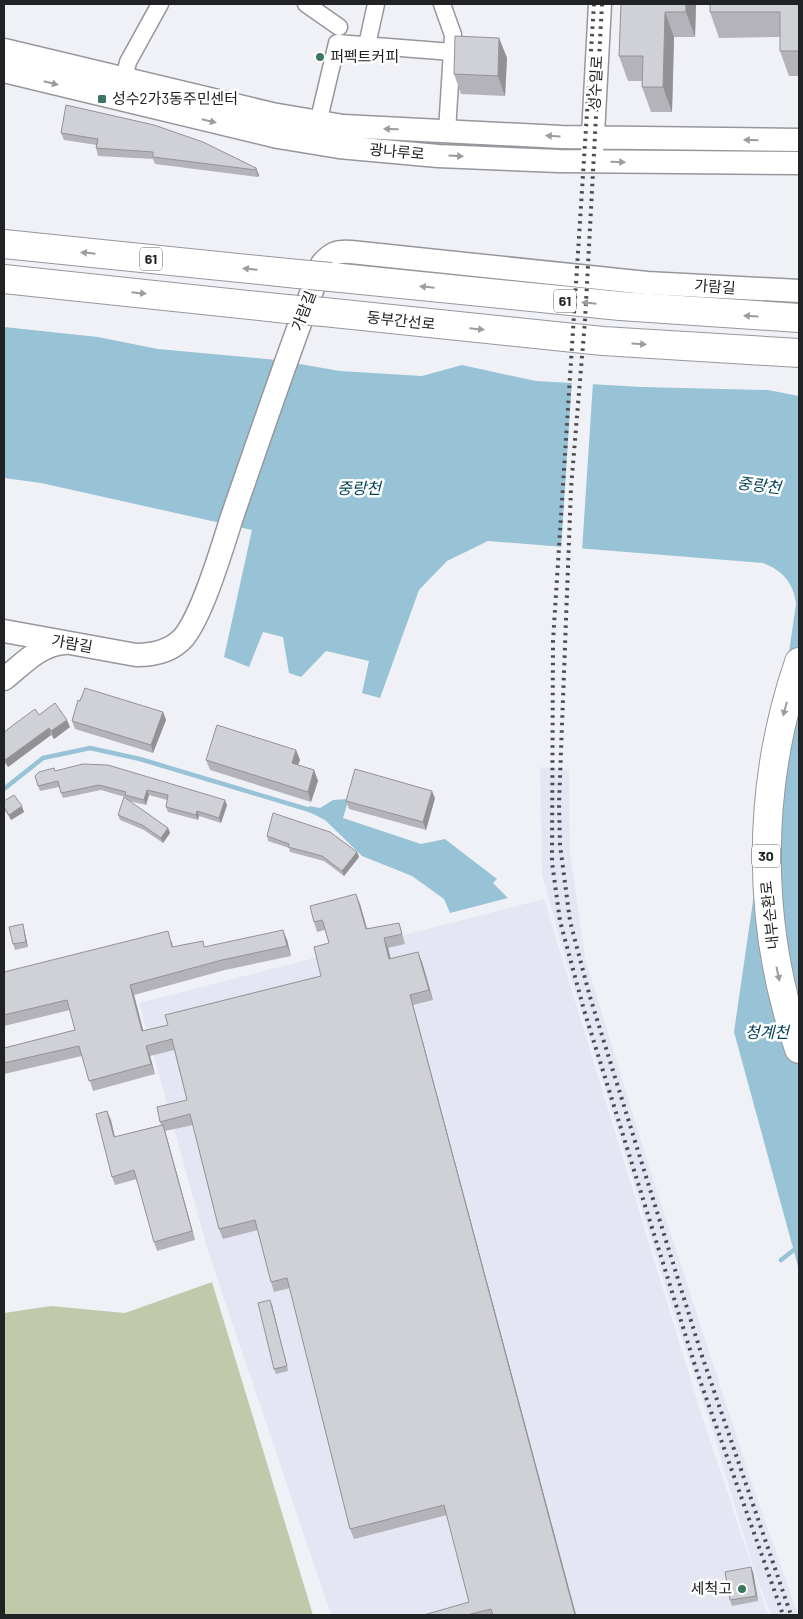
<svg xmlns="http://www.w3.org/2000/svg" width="803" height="1619" font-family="Barlow,'Noto Sans KR',sans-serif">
<rect width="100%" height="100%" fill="#f0f1f7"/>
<path fill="#e4e6f4" d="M540,767L569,770L570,852L585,958L648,1163L748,1472L798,1615H771L753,1567L712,1428L673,1311L567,965L542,874Z
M544,899L699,1407L768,1615H331L208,1251L139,1003Z"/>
<path fill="#c0caab" d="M212,1282L313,1615H4V1313L51,1306L125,1313Z"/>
<path fill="#98c3d7" d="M4,327L98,337L158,349L277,360L340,371L422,376L462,365L536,381L642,387L768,390L799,396V1270L734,1032L796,604C794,583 782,570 763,563L488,541L447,561L419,590L380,698L362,693L369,661L326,651L301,677L289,673L283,637L263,632L249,667L224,657L252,530L41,483L4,478Z
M347,799V805L343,818L421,844L445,839L497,879L493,883L508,898L450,913L444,899L412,876L362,856L325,820L307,811L309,806L320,808L333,800Z"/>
<path fill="#f0f1f7" d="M572,380L593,382L582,551L561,549Z"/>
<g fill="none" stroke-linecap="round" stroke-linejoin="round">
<path stroke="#98c3d7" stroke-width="4.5" d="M4,789L43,758L90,748L140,759L313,811
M781,1260L799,1246"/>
<defs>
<path id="street" d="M306,4L339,27
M442,4L453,35L447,131
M367,45L376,4
M124,79L128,62L160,4
M318,123L337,43L452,52"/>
<path id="secondary" d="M4,50L272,114L343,126L561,137L799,140
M4,71L278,137L339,147L438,156L559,161L799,163
M592,153L600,4
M4,631L136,655C154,655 172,651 184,637C203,613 222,548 232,517C261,433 290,348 322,264C331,253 337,251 351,252L647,283L799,291
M4,679C23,664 39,645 64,643"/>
<path id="highway" d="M4,244L298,274
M331,277L620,306L799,318
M4,279L287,309
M324,312L603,341L799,353
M799,662C756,788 756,924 799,1049"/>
</defs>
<use href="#street" stroke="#96979d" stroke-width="19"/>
<use href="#secondary" stroke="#96979d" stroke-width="25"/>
<use href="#highway" stroke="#96979d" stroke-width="30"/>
<use href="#street" stroke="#fff" stroke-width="16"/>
<use href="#secondary" stroke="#fff" stroke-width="22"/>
<use href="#highway" stroke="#fff" stroke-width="28"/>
<path stroke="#4b4c4f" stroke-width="4" stroke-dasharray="2.5 5" stroke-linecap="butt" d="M594,4L553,641L552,862L560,921L584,1010L697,1372L783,1615
M602,4L585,321L571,488L559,804L560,845L570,921L590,997L702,1356L791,1615"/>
<defs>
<path id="highway-bridge" d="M298,274L331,277
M287,309L324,312"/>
</defs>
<use href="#highway-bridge" stroke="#96979d" stroke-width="30" stroke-linecap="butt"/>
<use href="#highway-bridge" stroke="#fff" stroke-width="28"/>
</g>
<path fill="#b3b3b9" d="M621,4H696L695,37H674L672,112H651L642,87V81H628L619,56Z
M799,4V76H789L780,51V37L719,38L710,12Z
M499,38L507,58L505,96L461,94L454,74Z
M66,105L256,168L259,175L258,177L155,164L153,159L98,156L96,148L97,145L64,140L61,133Z
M80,701L163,712L166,720L153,753L75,729L72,721Z
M39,715L70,727L54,739L51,735L8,767L4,762V732Z
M296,750L300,760L298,765L314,770L318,781L311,802L210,770L206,760Z
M55,771L227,805L221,823L199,816L198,820L168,812L166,807L167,800L149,795L146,805L129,801L168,828L170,833L163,843L144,830L120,820L118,815L126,799L125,797L101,790L63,798L59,787L40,791L38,786Z
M435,798L426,830L349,809L346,801Z
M4,801L24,812L11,820L4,809Z
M267,836L357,852L359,857L344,876L324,861L290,852L289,848L268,841Z
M360,904L367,929L402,933L405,944L388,948L391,959L422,962L433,1000L413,1005L576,1615H424L469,1602L447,1515L354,1539L350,1529L290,1288L274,1292L271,1282L258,1230L223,1239L219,1229L193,1125L165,1131L195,1240L157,1251L154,1242L137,1179L115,1185L112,1177L107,1111L115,1137L161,1125L160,1122L187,1100L174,1050L150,1056L155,1074L93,1091L82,1056L4,1074V1048L75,1030L70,1010L4,1026V972L172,941L173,947H205L287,940L291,956L225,970L134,995L143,1031L168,1025L321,976L329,943L325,930L317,932L314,922Z
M24,929L28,947L15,950L13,944Z
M272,1305L288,1371L276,1374L274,1369Z
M753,1572L758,1601L732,1606L730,1600Z"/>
<path fill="#929296" d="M686,4H696L695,37L686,12Z
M665,12L674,37L672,112L663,87Z
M499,38L507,58L505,96L498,76Z
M256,168L259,175L258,177L256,170Z
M163,712L166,720L153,753L151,745Z
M67,720L70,727L54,739L51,731Z
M49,728L51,735L8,767L5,760Z
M296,750L300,760L295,773L292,763Z
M314,770L318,781L311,802L308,792Z
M147,790L149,795L146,805L144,800Z
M432,791L435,798L426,830L423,822Z
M225,800L227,805L221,823L219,818Z
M22,806L24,812L11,820L9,815Z
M197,811L199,816L198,820L196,815Z
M168,828L170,833L163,843L161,838Z
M357,852L359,857L344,876L342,871Z
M356,894L360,904L370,939L366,929Z
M23,924L24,929L28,947L26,942Z
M283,930L287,940L291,956L287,946Z
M384,938L388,948L393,969L389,959Z
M418,952L422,962L433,1000L429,990Z
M130,985L134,995L146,1041L142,1031Z
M410,995L413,1005L576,1615H575Z
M146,1046L150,1056L155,1074L151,1064Z
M107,1111L111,1120L117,1146L114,1137Z
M163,1125L166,1134L195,1240L192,1231Z
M270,1300L272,1305L288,1371L287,1366Z
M751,1567L753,1572L758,1601L756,1596Z"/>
<path fill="#d0d0d7" stroke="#929296" d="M621,4H686V12H665L663,87H642L643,56H619Z
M710,4H799V51H780V12H710Z
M455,36L499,38L498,76L454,74Z
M66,105L154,125L203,142L256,168V170L153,157V152L96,148L98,139L61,133Z
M85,688L163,712L151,745L72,721L78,700L80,701Z
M55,703L67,720L51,731L49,728L5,760L4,758V732L35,709L39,715Z
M217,725L296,750L292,763L314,770L308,792L206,760Z
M83,764L108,765L225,800L219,818L197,811L196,815L166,807L168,795L147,790L144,800L125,795L126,792L99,785L61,793L58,781L38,786L35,776L39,772L54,768L55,771Z
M355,769L432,791L423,822L346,801Z
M14,795L22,806L9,815L4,807V801Z
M124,797L168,828L161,838L142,825L118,815Z
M273,813L330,832L357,852L342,871L322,856L288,847L289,844L267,836Z
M356,894L366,929L399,923L402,934L384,938L389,959L418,952L429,990L410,995L575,1615H493L491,1609L467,1615H424L469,1602L444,1505L350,1529L287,1278L271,1282L255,1220L219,1229L190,1114L160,1122L157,1107L187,1100L172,1039L146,1046L151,1064L89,1081L79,1046L4,1063V1048L75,1030L67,1000L4,1015V972L168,931L172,947L203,941L204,947L283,930L287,946L222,960L130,985L142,1031L168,1025L165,1015L321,976L314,947L329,943L323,922L322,920L314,922L310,906Z
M23,924L26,942L13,944L9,927Z
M107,1111L114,1137L163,1125L192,1231L154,1242L134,1170L112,1177L96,1114Z
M270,1300L287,1366L274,1369L258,1303Z
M751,1567L756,1596L730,1600L725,1572Z"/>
<defs><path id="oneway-solid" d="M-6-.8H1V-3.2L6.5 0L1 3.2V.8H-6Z" transform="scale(1.25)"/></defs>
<g fill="#9b9c9c">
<use href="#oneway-solid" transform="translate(51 83) rotate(14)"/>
<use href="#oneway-solid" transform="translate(209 121) rotate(13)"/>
<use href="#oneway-solid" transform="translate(391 129) rotate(-178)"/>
<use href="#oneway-solid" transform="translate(553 136) rotate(-177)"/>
<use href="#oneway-solid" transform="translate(751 140) rotate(-179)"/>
<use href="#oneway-solid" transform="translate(456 156) rotate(3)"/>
<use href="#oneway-solid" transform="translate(618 162) rotate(1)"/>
<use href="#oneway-solid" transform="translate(88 253) rotate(-174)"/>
<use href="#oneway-solid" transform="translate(250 269) rotate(-174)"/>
<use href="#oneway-solid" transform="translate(427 287) rotate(-174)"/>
<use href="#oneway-solid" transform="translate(139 293) rotate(6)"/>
<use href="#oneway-solid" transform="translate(589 303) rotate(-174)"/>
<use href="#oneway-solid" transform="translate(751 316) rotate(-176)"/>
<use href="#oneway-solid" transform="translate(477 329) rotate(6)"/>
<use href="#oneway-solid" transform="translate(639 344) rotate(4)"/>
<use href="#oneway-solid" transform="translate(785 709) rotate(105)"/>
<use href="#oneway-solid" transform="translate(778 974) rotate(78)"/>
</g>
<g fill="#3b765f" stroke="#fff" stroke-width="2">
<circle cx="320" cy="57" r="5"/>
<rect x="97" y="94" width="10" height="10" rx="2.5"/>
<circle cx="742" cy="1589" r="5"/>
</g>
<g text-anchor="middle" stroke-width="5" stroke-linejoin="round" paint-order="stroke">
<g fill="#fff" stroke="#646466" stroke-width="1">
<rect x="140" y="247.5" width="22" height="23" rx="4"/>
<rect x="554" y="289.5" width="22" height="23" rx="4"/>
<rect x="752" y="844.5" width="28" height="23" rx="4"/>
</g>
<g font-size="14" font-weight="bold" fill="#212224">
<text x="151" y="264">61</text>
<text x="565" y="306">61</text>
<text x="766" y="861">30</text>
</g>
<g font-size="15" fill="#212224" stroke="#fff" text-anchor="start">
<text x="330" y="62">퍼펙트커피</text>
<text x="112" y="104">성수2가3동주민센터</text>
<text x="732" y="1594" text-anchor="end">세척고</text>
</g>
<g font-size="15" fill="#212224" stroke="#fff">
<text transform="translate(596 83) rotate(-87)" y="5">성수일로</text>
<text transform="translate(397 152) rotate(5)" y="5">광나루로</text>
<text transform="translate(715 287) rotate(4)" y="5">가람길</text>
<text transform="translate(304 311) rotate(-69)" y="5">가람길</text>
<text transform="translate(401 321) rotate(6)" y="5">동부간선로</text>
<text transform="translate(72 644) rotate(10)" y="5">가람길</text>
<text transform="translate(770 915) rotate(-96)" y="5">내부순환로</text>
</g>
<g font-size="16" font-style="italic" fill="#034256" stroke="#fff">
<text transform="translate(759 485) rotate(7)" y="6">중랑천</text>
<text x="359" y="494">중랑천</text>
<text x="767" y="1038">청계천</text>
</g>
</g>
<rect width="803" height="1619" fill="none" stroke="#212224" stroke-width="10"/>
</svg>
